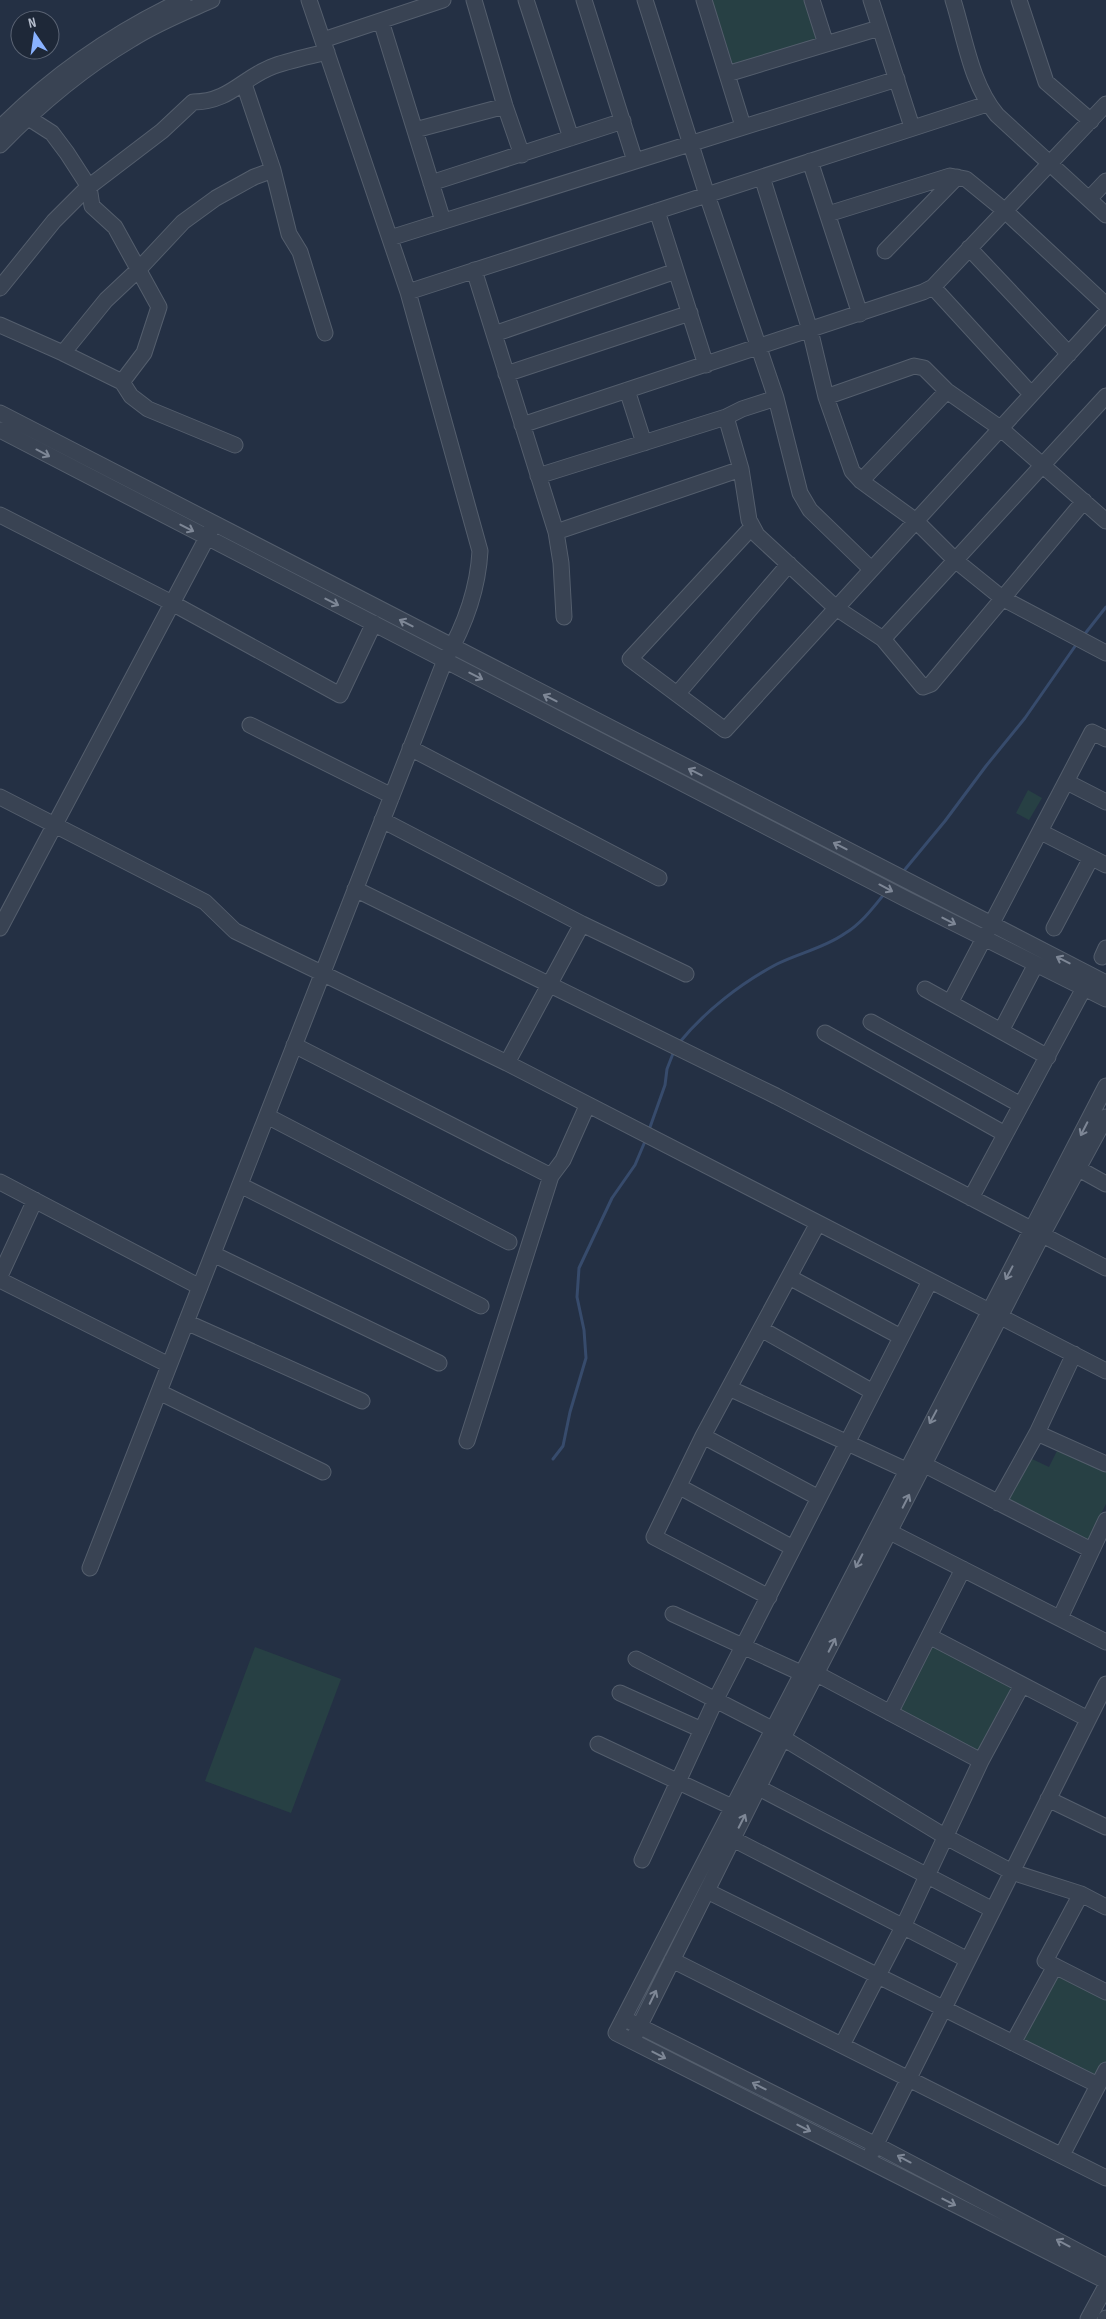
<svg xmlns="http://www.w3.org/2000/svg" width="1106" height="2319" font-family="'Sofia Sans Condensed',sans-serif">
<rect width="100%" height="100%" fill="#243044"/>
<path fill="#274044" d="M712,0H805L817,39L733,65Z
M1028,790L1042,798L1029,820L1016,813Z
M1057,1451L1106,1472V1504L1087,1541L1007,1501L1030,1458L1049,1467Z
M931,1644L1015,1687L981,1753L897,1710Z
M255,1647L341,1679L291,1813L205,1781Z
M1055,1973L1106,1999V2063L1098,2079L1020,2040Z"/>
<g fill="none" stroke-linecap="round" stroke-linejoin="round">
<path stroke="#374b6c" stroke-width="3" d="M1084,635L1106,607
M902,873L945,821L986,766L1025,718L1078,642
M679,1043C705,1011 741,983 777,964C799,953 824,948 844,934C861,924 873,908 885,893
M649,1130L665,1085L667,1069L674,1051
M553,1459L563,1446L570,1412L586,1358L584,1330L577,1297L579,1268L612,1198L635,1165L646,1139"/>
<defs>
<path id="minor" d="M474,0L505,106L522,155
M526,0L571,138
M584,0L635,161
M645,0L707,195L776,398L800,493L810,510L871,569
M704,0L743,126
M812,0L826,44
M871,0L912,127
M953,0C965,38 971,84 997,115L1106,215
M1019,0L1046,82L1091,121
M381,21L443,221
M323,40L443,0
M727,74L879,28
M244,84L273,170L289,234L300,252L325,333
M27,117L52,133L67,153L89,187L92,206L115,227L159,307L144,353L122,382
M0,128C53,75 115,32 183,0
M415,130L505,106
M0,145C40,104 83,68 132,39C157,23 185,12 212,0
M810,161L860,314
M762,177L810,330L826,397L852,471L861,481L916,521L955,560L1002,598L1106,653
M431,183L623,121
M1089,199L1106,181
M657,211L706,365
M828,214L950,176L966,179L1004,210L1106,305
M390,238L897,79
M969,248L1069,354
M885,251L957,177
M474,270L556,532L561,563L564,617
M933,287L1031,394
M0,288L54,221L86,189L162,131L193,102C230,102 243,77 274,66C291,60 310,56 327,52
M408,292L987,104
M0,325L63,353L122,382L131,396L148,409L235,445
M494,334L676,271
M63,353L106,300L139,269L183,222L216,198L254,177L273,170
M506,374L690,313
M627,390L644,443
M826,397L914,366L924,368L947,391L1000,428L1106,521
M0,413L1106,983
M726,417L741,469L749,520L757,535L836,608L883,639L923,687L931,684L1084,501
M522,425L923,292L933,287L1106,104
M0,430L906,899L1106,999
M538,476L726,417L742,409L776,398
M861,481L947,391
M0,515L172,603L340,695L374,623
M752,527L630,659L725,730L1106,313
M556,532L741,469
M883,639L1106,396
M678,693L789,564
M250,725L392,796
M410,748L659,878
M1067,782L1106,802
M0,797L205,902L235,931L507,1063L1106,1371
M382,820L582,924L686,974
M1041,832L1106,865
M355,889L776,1096L1106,1268
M0,928L211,530
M1054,928L1091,858
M1102,957L1106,948
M925,989L1048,1057
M950,1003L1092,732L1106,739
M871,1022L1021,1105
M1001,1031L1036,964
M825,1033L1005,1134
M294,1045L551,1176
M507,1063L582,924
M1106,1086L616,2033L1106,2281
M267,1116L509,1242
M1079,1169L1106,1184
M0,1182L200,1287
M240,1185L481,1306
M971,1198L1084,988
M213,1254L439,1363
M0,1276L35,1200
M789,1277L901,1337
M0,1280L169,1365
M186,1322L362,1401
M761,1329L873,1392
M729,1388L906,1470
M159,1392L323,1472
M1037,1433L1106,1464
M703,1436L819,1498
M467,1441L551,1176L563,1160L587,1106
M925,1465L1091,1550
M680,1487L793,1548
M998,1503L1037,1433L1074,1354
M890,1532L1106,1642
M90,1568L445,660C464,627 478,589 480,551L408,292L309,0
M769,1597L654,1537L703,1436L818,1223
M673,1614L801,1673
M1060,1618L1106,1520
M929,1636L1088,1719
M636,1659L772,1729
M817,1674L981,1761
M620,1693L702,1730
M890,1713L963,1569
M783,1738L946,1837L1012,1872L1081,1894L1106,1907
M598,1744L732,1807
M759,1788L993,1910
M1048,1799L1106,1827
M733,1839L968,1960
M642,1860L716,1699L930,1281
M707,1891L1098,2085
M1081,1894L1045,1961L1106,1992
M672,1960L1106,2178
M631,2022L876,2145L1106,2266
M632,2041L783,1738L1042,1235L1106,1117
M1013,2043L1055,1966
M842,2045L903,1927L981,1761L1022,1685
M872,2152L1106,1684
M1062,2155L1106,2070
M1088,2319L1106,2286
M1105,2319L1106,2318"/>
</defs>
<use href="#minor" stroke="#545e6d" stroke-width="17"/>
<use href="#minor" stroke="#394353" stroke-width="15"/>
</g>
<defs><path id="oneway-shaft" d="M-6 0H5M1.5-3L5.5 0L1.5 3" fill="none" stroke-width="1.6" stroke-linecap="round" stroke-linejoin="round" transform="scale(1.25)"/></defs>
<g stroke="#7e8796">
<use href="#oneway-shaft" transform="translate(43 453) rotate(28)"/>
<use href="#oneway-shaft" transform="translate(187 528) rotate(27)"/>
<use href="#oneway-shaft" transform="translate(332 602) rotate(27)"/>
<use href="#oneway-shaft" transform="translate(406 623) rotate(-153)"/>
<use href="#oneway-shaft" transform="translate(476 676) rotate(27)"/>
<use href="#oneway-shaft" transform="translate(550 698) rotate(-153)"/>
<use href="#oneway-shaft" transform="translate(695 772) rotate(-153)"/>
<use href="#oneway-shaft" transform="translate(840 846) rotate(-153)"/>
<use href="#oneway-shaft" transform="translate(886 888) rotate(28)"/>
<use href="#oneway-shaft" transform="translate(949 921) rotate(27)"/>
<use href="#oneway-shaft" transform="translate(1063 960) rotate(-153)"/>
<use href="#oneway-shaft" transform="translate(1084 1129) rotate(117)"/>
<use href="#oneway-shaft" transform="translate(1009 1273) rotate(118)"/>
<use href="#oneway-shaft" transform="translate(933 1417) rotate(118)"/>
<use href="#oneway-shaft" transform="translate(906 1501) rotate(-63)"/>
<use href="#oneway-shaft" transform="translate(859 1561) rotate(117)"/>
<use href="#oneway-shaft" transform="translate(832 1645) rotate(-63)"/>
<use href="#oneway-shaft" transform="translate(742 1821) rotate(-63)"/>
<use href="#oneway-shaft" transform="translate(653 1997) rotate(-64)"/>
<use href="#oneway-shaft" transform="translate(659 2055) rotate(27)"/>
<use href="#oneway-shaft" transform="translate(759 2086) rotate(-153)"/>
<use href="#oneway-shaft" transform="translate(804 2128) rotate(27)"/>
<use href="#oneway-shaft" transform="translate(904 2159) rotate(-152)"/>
<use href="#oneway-shaft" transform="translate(949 2202) rotate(27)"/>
<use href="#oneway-shaft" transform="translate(1063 2243) rotate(-152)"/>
</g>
<g transform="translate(35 35) rotate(347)"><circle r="24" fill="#1e2838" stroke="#5b6474"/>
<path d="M0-4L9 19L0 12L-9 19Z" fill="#89b2ff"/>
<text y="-8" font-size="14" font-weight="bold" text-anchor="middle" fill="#b6becd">N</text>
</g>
</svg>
